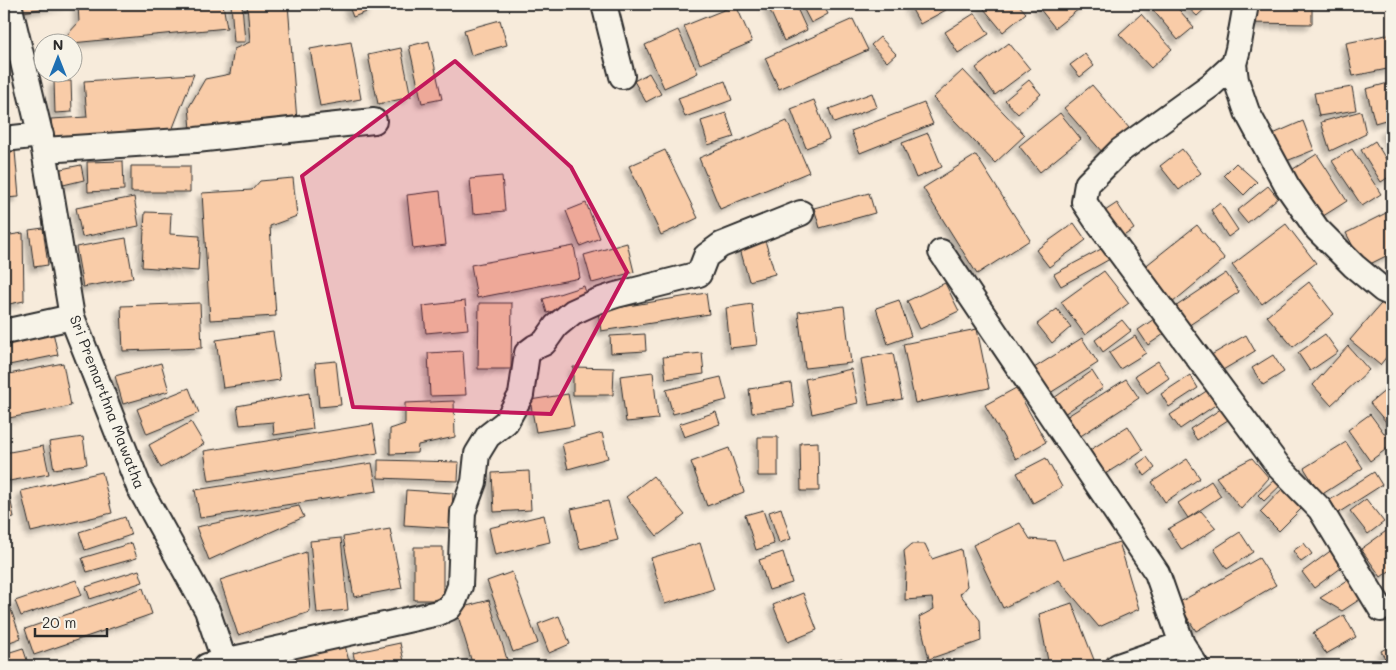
<svg xmlns="http://www.w3.org/2000/svg" width="1396" height="670" font-family="Mali,sans-serif">
<defs>
<filter id="shadow"><feDropShadow dx="-4.5" dy="4.5" stdDeviation="2.5" flood-color="#0004"/></filter>
</defs>
<rect width="100%" height="100%" fill="#f7ebdb"/>
<filter id="ink" filterUnits="userSpaceOnUse"><feTurbulence type="fractalNoise" baseFrequency=".02" numOctaves="2"/><feDisplacementMap in="SourceGraphic" scale="10" xChannelSelector="R" yChannelSelector="G"/><feConvolveMatrix kernelMatrix="1 2 1 2 8 2 1 2 1" color-interpolation-filters="sRGB"/></filter>
<g filter="url(#ink)">
<path fill="#f9cca8" stroke="#2b2b2b" filter="url(#shadow)" d="M23,4H67L24,12Z
M78,4H223L227,28L72,43L65,42L66,36L79,22Z
M231,4H242L245,42H234Z
M247,4H288L297,121L191,129L189,107L205,79L230,74L234,49L250,42Z
M348,4H370L372,10L353,17Z
M767,4H795L807,30L784,41Z
M801,4H823L828,14L811,23Z
M909,4H943L946,10L920,24Z
M980,4H1018L1026,13L1003,32Z
M1036,4H1083L1084,5L1055,28Z
M1148,4H1174L1194,27L1178,40Z
M1184,4H1210L1197,16Z
M1250,4H1312V24L1249,23Z
M736,5L752,42L700,64L684,26Z
M975,13L989,34L958,53L945,32Z
M1141,14L1172,49L1151,68L1119,34Z
M853,19L868,50L779,89L765,58Z
M500,20L507,45L471,55L464,30Z
M678,30L698,73L664,88L645,45Z
M1391,34L1392,68L1353,76L1346,43Z
M880,37L896,54L887,62L871,45Z
M429,41L442,99L422,103L409,46Z
M351,42L361,99L320,106L310,49Z
M1009,43L1030,69L995,95L976,68Z
M401,48L411,97L378,104L368,55Z
M1085,54L1094,66L1080,77L1070,65Z
M963,70L1025,135L995,163L933,98Z
M649,73L661,94L646,102L634,81Z
M194,74L169,138L53,146L51,119L87,117L84,81Z
M1029,80L1041,94L1018,114L1005,100Z
M54,81H71L72,112L55,113Z
M725,81L732,100L685,117L678,98Z
M1392,82V118L1375,123L1366,89Z
M1092,85L1130,129L1103,153L1064,108Z
M1352,87L1356,110L1319,116L1314,93Z
M872,93L877,107L834,123L829,109Z
M814,100L829,139L806,148L791,109Z
M924,103L933,124L860,153L851,131Z
M1361,111L1366,134L1330,151L1321,122Z
M726,113L734,137L708,145L701,121Z
M1060,113L1081,139L1040,172L1019,146Z
M787,121L809,172L720,209L699,158Z
M1303,121L1314,150L1284,162L1273,134Z
M1392,128V149L1385,131Z
M928,133L942,167L916,178L902,143Z
M1375,141L1392,169V175L1381,182L1361,150Z
M1182,149L1201,173L1179,190L1160,166Z
M1352,149L1381,194L1362,206L1332,161Z
M665,150L698,218L661,235L629,166Z
M15,151L19,197L4,198V152Z
M1317,154L1347,201L1320,218L1290,171Z
M976,155L1030,240L977,274L923,188Z
M123,161L124,190L88,192L87,162Z
M1236,163L1257,182L1244,195L1224,175Z
M81,165L84,180L55,187L51,171Z
M131,166H190V192H131Z
M502,176L505,211L473,214L470,179Z
M293,178L297,216L270,226L276,316L210,320L202,193L252,190L260,181Z
M1268,186L1278,198L1247,223L1237,211Z
M440,191L446,245L413,249L407,195Z
M869,193L875,213L820,228L814,208Z
M134,197L139,226L82,237L76,208Z
M586,203L600,238L580,246L566,211Z
M1117,203L1134,229L1119,239L1102,213Z
M1220,203L1238,230L1228,237L1211,210Z
M1392,210V253L1364,267L1346,233Z
M145,212L171,213L170,234L200,236L198,271L142,267Z
M1074,223L1086,240L1049,267L1036,250Z
M1286,224L1316,263L1262,304L1232,265Z
M1197,225L1225,259L1172,303L1143,268Z
M43,228L48,265L34,267L29,230Z
M23,233L24,301L4,305V236Z
M764,237L775,274L749,281L739,245Z
M126,238L133,278L83,287L76,247Z
M627,243L634,272L592,283L584,255Z
M574,246L580,278L477,298L471,265Z
M1103,248L1110,259L1061,286L1054,274Z
M1104,271L1129,303L1085,335L1061,302Z
M1226,273L1239,292L1188,326L1175,307Z
M1309,282L1334,314L1293,347L1267,316Z
M945,283L959,311L920,329L907,301Z
M584,286L588,300L547,313L543,299Z
M706,293L709,314L601,331L598,311Z
M1386,298L1392,303V350L1380,365L1350,340Z
M899,300L911,336L888,344L876,308Z
M465,301L468,329L426,333L423,306Z
M200,303L202,348L123,351L121,306Z
M479,303H512L511,369H478Z
M752,304L757,345L730,348L726,308Z
M844,306L851,363L805,368L798,312Z
M1057,309L1071,327L1052,343L1037,324Z
M1157,317L1167,332L1148,345L1138,330Z
M1122,320L1131,331L1103,352L1095,340Z
M977,329L989,388L915,403L903,344Z
M53,332L58,355L4,366V343Z
M273,332L280,380L223,388L216,340Z
M645,334L646,351L611,353L610,336Z
M1325,334L1338,352L1310,371L1298,353Z
M1246,335L1255,351L1216,374L1206,358Z
M1135,336L1146,353L1120,369L1109,353Z
M1082,338L1098,363L1050,393L1034,368Z
M1348,346L1369,370L1331,405L1313,385Z
M463,351L466,395L430,396L428,353Z
M702,353L704,374L666,379L663,357Z
M893,353L902,399L869,405L861,359Z
M1273,355L1284,372L1263,385L1252,368Z
M336,361L341,405L319,407L315,363Z
M1158,361L1169,378L1147,393L1135,376Z
M63,363L71,406L9,418L4,388V375Z
M161,363L169,391L123,404L115,376Z
M573,367L614,368L613,395H573Z
M851,369L858,403L812,414L805,379Z
M1092,371L1103,388L1064,414L1054,398Z
M653,372L658,419L626,422L620,376Z
M1190,375L1198,388L1169,407L1161,394Z
M721,377L727,400L673,414L666,390Z
M1126,379L1139,398L1079,437L1066,417Z
M791,383L794,407L752,413L749,389Z
M1392,385V429L1370,403Z
M189,388L199,413L147,434L137,409Z
M1016,388L1046,442L1016,459L985,405Z
M1208,390L1217,404L1180,429L1170,415Z
M309,393L313,429L274,435L273,422L240,425L237,406Z
M568,394L574,426L536,432L530,400Z
M454,401L455,437L418,445L417,453L390,454V429L405,424V403Z
M1227,405L1234,416L1197,440L1190,429Z
M716,412L720,424L684,437L679,424Z
M1370,414L1392,444V445L1370,461L1348,430Z
M191,422L204,444L161,468L149,445Z
M373,424L378,453L209,481L204,451Z
M1128,426L1143,450L1105,474L1090,450Z
M602,433L608,458L568,469L562,444Z
M83,437L87,464L54,469L49,442Z
M758,437H778V476H758Z
M818,442L819,491H801L800,443Z
M1346,442L1363,468L1321,495L1304,468Z
M43,446L49,474L9,481L4,453Z
M729,448L744,492L707,506L691,462Z
M1147,457L1155,468L1145,476L1137,464Z
M1046,458L1062,487L1033,503L1017,473Z
M1252,458L1269,478L1241,509L1216,477Z
M1187,459L1200,478L1165,502L1152,482Z
M378,460L459,462L458,481L378,478Z
M372,463L377,491L200,518L195,490Z
M529,471L531,510L494,512L492,473Z
M102,472L112,513L31,532L21,491Z
M1374,472L1382,485L1338,513L1330,500Z
M653,476L685,515L657,536L626,497Z
M1276,478L1282,484L1264,501L1258,495Z
M1211,481L1221,496L1188,518L1178,503Z
M1285,486L1305,505L1279,531L1260,512Z
M406,490L453,493L451,528L404,525Z
M10,497L14,517L4,519V499Z
M1366,499L1384,522L1368,534L1350,511Z
M608,501L618,540L580,549L571,509Z
M299,506L304,517L209,560L196,527Z
M781,508L791,539L779,543L769,512Z
M763,510L774,544L756,550L745,515Z
M1201,511L1216,528L1182,550L1168,529Z
M544,515L550,542L495,555L489,528Z
M125,517L131,535L85,550L79,532Z
M1020,523L1030,539L1055,541L1063,560L1119,542L1139,609L1099,627L1059,580L1003,608L973,545Z
M1392,527V569L1381,577L1361,549Z
M390,529L402,588L354,597L343,537Z
M1240,532L1253,552L1227,569L1214,549Z
M341,538L348,610L317,613L310,541Z
M132,543L137,558L87,572L82,558Z
M700,543L714,589L665,604L651,558Z
M1304,543L1312,554L1301,562L1293,551Z
M912,544H925L932,559L961,549L967,586L960,594L980,620L981,641L929,659L919,617L934,609L932,598L905,600L906,570L904,551Z
M414,547H443V600H414Z
M1333,549L1345,565L1314,588L1302,572Z
M306,552L310,612L238,635L220,580Z
M783,552L792,583L769,590L759,560Z
M1259,558L1276,585L1196,631L1178,603Z
M139,570L143,582L90,599L86,587Z
M512,572L538,643L513,652L487,581Z
M4,577L10,596L4,598Z
M1351,578L1365,596L1342,611L1320,598Z
M76,580L82,595L21,616L15,601Z
M143,588L152,614L34,655L25,629Z
M803,593L817,630L788,642L773,605Z
M489,600L509,666H473L456,609Z
M1072,603L1096,665L1049,666L1039,614Z
M9,604L21,638L4,644V606Z
M1344,615L1356,637L1326,654L1313,633Z
M559,616L570,644L549,653L538,624Z
M400,643L405,666H356L353,653Z
M345,645L350,666H274L273,661Z
M1392,645V666H1389L1381,651Z
M23,648L29,666H4V654Z
M842,658L844,666H807Z"/>
<g fill="none" stroke-linecap="round" stroke-linejoin="round">
<defs>
<path id="street" d="M9,4L44,150L72,317L139,487L207,610L226,666
M604,4L622,76
M1246,4L1238,49L1234,64L1236,80L1247,112L1287,186L1317,229L1354,266L1383,290L1392,294
M1234,64L1211,85L1121,150L1087,184L1084,202L1096,220L1279,467L1320,509L1381,609
M4,139L41,135
M44,150L196,140L374,121
M941,252L1157,573L1182,644L1196,666
M4,332L72,317
M207,666L224,661L438,613L449,608L455,599L460,586L463,512L474,482L477,454L488,436L506,422L521,395L527,353L535,347L544,343L556,326L573,312L595,302L616,295L699,274L706,256L721,245L801,213
M1118,666L1182,644"/>
</defs>
<use href="#street" stroke="#2b2b2b" stroke-width="28"/>
<use href="#street" stroke="#f7f3e8" stroke-width="24"/>
</g>
</g>
<path fill="#c2185b" fill-opacity="0.2" stroke="#c2185b" stroke-width="4" stroke-linejoin="round" d="M455,61L571,167L627,272L551,414L353,407L302,176Z"/>
<g text-anchor="middle" stroke-width="4" stroke-linejoin="round" paint-order="stroke">
<g font-size="15" fill="#2b2b2b" stroke="#f7f3e8">
<text transform="translate(107 402) rotate(69)" y="5">Sri Premarthna Mawatha</text>
</g>
</g>
<rect width="1396" height="670" fill="none" stroke="#f7f3e8" stroke-width="20"/>
<rect x="10" y="10" width="1376" height="650" fill="none" stroke="#2b2b2b" stroke-width="2" filter="url(#ink)"/>
<g transform="translate(58 58)"><circle r="24" fill="#f7f3e8" stroke="#a5a39c"/>
<path d="M0-4L9 19L0 12L-9 19Z" fill="#1f6fb2"/>
<text y="-8" font-size="14" font-weight="bold" text-anchor="middle" fill="#2b2b2b">N</text>
</g>
<path d="M35 628v8h72v-8" fill="none" stroke="#2b2b2b" stroke-width="2.5"/>
<text x="42" y="628" font-size="15" fill="#2b2b2b" stroke="#f7f3e8" stroke-width="4" paint-order="stroke">20 m</text>
</svg>
